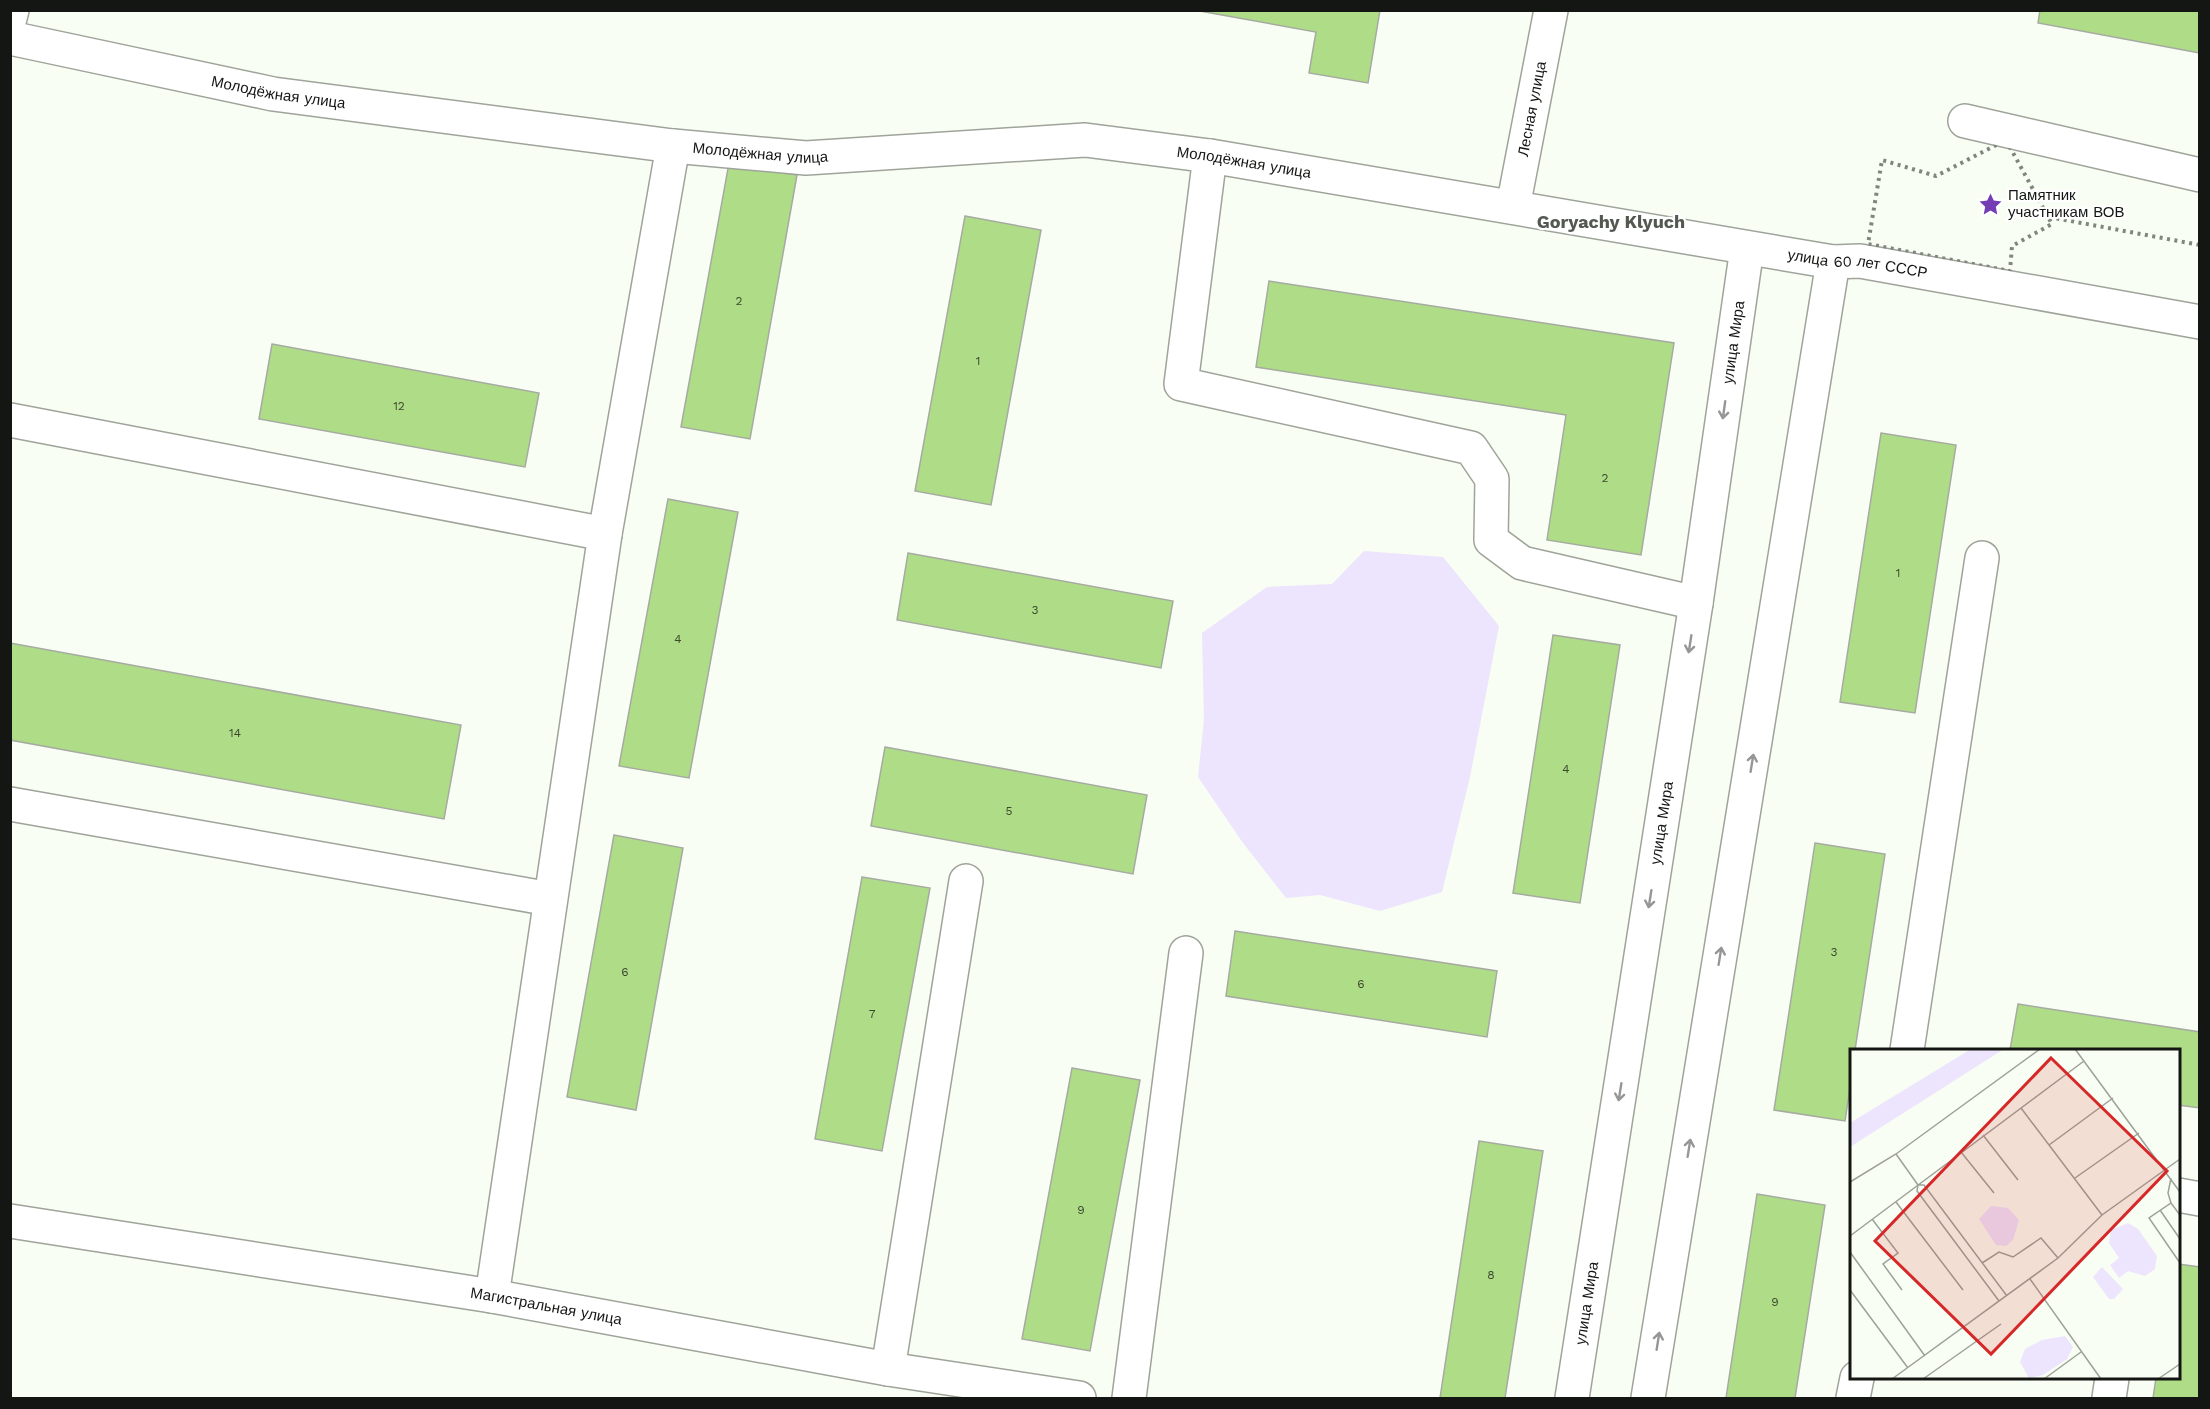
<svg xmlns="http://www.w3.org/2000/svg" width="2210" height="1409" font-family="'Work Sans',sans-serif">
<rect width="100%" height="100%" fill="#f8fef3"/>
<path fill="#ede4fd" d="M1364,551L1443,557L1499,626L1470,777L1442,892L1380,911L1320,895L1286,898L1243,843L1198,777L1204,720L1202,633L1267,587L1332,584Z"/>
<path fill="#afdc87" stroke="#a6aba2" stroke-width="1.5" d="M1194,10H1380L1368,83L1309,73L1316,32Z
M2040,10H2200V53L2038,23Z
M729,163L797,175L750,439L681,427Z
M965,216L1041,230L991,505L915,491Z
M1269,281L1674,343L1641,555L1547,540L1566,415L1256,367Z
M272,344L539,393L525,467L259,419Z
M1881,433L1956,445L1915,713L1840,702Z
M668,499L738,512L689,778L619,766Z
M908,553L1173,601L1161,668L897,620Z
M1553,635L1620,645L1580,903L1513,893Z
M10,643L461,725L444,819L10,740Z
M885,747L1147,795L1133,874L871,826Z
M614,835L683,848L636,1110L567,1097Z
M1815,843L1885,854L1855,1050H1852V1075L1845,1121L1774,1110Z
M862,877L930,888L882,1151L815,1139Z
M1235,931L1497,971L1487,1037L1226,996Z
M2018,1004L2200,1032V1108L2178,1105V1050H2010Z
M1072,1068L1140,1080L1090,1351L1022,1339Z
M1479,1141L1543,1151L1505,1398H1440Z
M1757,1194L1825,1205L1795,1398H1726Z
M2178,1264L2200,1267V1398H2153L2156,1378H2178Z"/>
<g fill="none" stroke-linecap="round" stroke-linejoin="round">
<defs>
<g id="minor">
<path d="M10,18L12,10"/>
<path id="s1" d="M10,38L273,94L673,146L806,158L1085,140L1210,156L1833,262L1860,261L2200,322"/>
<path d="M1965,121L2200,175"/>
<path d="M1210,156L1181,384L1471,448L1492,479L1491,540L1522,563L1696,603"/>
<path id="s2" d="M1513,207L1551,10"/>
<path d="M10,420L605,534"/>
<path d="M10,804L550,899"/>
<path d="M1907,1050L1982,558"/>
<path d="M2178,1195L2200,1199"/>
<path id="s3" d="M10,1221L492,1296L888,1369L1079,1398"/>
<path d="M492,1296L605,534L673,146"/>
<path d="M888,1369L966,881"/>
<path d="M1129,1398L1186,953"/>
<path id="s4" d="M1572,1398L1696,603L1747,248"/>
<path d="M1648,1398L1833,262"/>
<path d="M1853,1398L1857,1378"/>
<path d="M2109,1398L2112,1378"/>
</g>
</defs>
<use href="#minor" stroke="#9fa49b" stroke-width="36"/>
<path stroke="#81857f" stroke-width="4" stroke-dasharray="3 4.5" stroke-linecap="butt" d="M2006,140L2052,224L2012,246L2010,271L1868,244L1882,160L1936,176Z
M2049,217L2200,245"/>
<use href="#minor" stroke="#fff" stroke-width="33"/>
</g>
<defs><path id="oneway-shaft" d="M-6 0H5M1.5-3L5.5 0L1.5 3" fill="none" stroke-width="1.6" stroke-linecap="round" stroke-linejoin="round" transform="scale(1.5)"/></defs>
<g stroke="#959695">
<use href="#oneway-shaft" transform="translate(1724 410) rotate(98)"/>
<use href="#oneway-shaft" transform="translate(1690 644) rotate(99)"/>
<use href="#oneway-shaft" transform="translate(1752 763) rotate(-81)"/>
<use href="#oneway-shaft" transform="translate(1650 899) rotate(99)"/>
<use href="#oneway-shaft" transform="translate(1720 956) rotate(-81)"/>
<use href="#oneway-shaft" transform="translate(1620 1092) rotate(99)"/>
<use href="#oneway-shaft" transform="translate(1689 1148) rotate(-81)"/>
<use href="#oneway-shaft" transform="translate(1658 1341) rotate(-81)"/>
</g>
<defs>
<symbol id="sight-bare" viewBox="-9 -9 18 18"><path d="M0-6L1.8-2.2L6-1.7L2.9 1.2L3.7 5.4L0 3.3L-3.7 5.4L-2.9 1.2L-6-1.7L-1.8-2.2Z" fill="#743db3" stroke="#fff" stroke-width="2.5" paint-order="stroke"/></symbol>
</defs>
<g fill-rule="evenodd">
<use href="#sight-bare" x="1974" y="188" width="33" height="33"/>
</g>
<g text-anchor="middle" stroke-width="4.5" stroke-linejoin="round" paint-order="stroke">
<g font-size="12" fill="#3b4830">
<text x="739" y="305">2</text>
<text x="978" y="365">1</text>
<text x="399" y="410">12</text>
<text x="1605" y="482">2</text>
<text x="1898" y="577">1</text>
<text x="1035" y="614">3</text>
<text x="678" y="643">4</text>
<text x="235" y="737">14</text>
<text x="1566" y="773">4</text>
<text x="1009" y="815">5</text>
<text x="1834" y="956">3</text>
<text x="625" y="976">6</text>
<text x="1361" y="988">6</text>
<text x="872" y="1018">7</text>
<text x="1081" y="1214">9</text>
<text x="1491" y="1279">8</text>
<text x="1775" y="1306">9</text>
</g>
<g font-size="15" fill="#141613" stroke="#fff">
<text dy="5" stroke="none"><textPath href="#s1" startOffset="274">Молодёжная улица</textPath></text>
<text dy="5" stroke="none"><textPath href="#s2" startOffset="100">Лесная улица</textPath></text>
<text dy="5" stroke="none"><textPath href="#s1" startOffset="760">Молодёжная улица</textPath></text>
<text dy="5" stroke="none"><textPath href="#s1" startOffset="1246">Молодёжная улица</textPath></text>
<text dy="5" stroke="none"><textPath href="#s1" startOffset="1868">улица 60 лет СССР</textPath></text>
<text dy="5" stroke="none"><textPath href="#s4" startOffset="1068">улица Мира</textPath></text>
<text dy="5" stroke="none"><textPath href="#s4" startOffset="582">улица Мира</textPath></text>
<text dy="5" stroke="none"><textPath href="#s4" startOffset="96">улица Мира</textPath></text>
<text dy="5" stroke="none"><textPath href="#s3" startOffset="543">Магистральная улица</textPath></text>
</g>
<g font-size="15" fill="#141613" stroke="#fff" text-anchor="start">
<text x="2008" y="200">Памятник<tspan x="2008" dy="17">участникам ВОВ</tspan></text>
</g>
<g font-size="18" font-weight="bold" fill="#535850" stroke="#fff">
<text x="1611" y="228">Goryachy Klyuch</text>
</g>
</g>
<g transform="translate(1850 1049)">
<rect width="330" height="330" fill="#f8fef3"/>
<path d="M121,0H154L0,98V74ZM141,157L158,159L169,171L163,191L156,197L146,196L129,170ZM278,174L288,180L307,207L305,220L295,227L278,222L269,229L260,216L269,209L259,194L261,181ZM252,218L273,240L264,250H259L243,228ZM215,287L223,298L217,310L193,326L179,329L170,313L175,300L192,291Z" fill="#ede4fd"/>
<path fill="none" stroke="#9da199" stroke-width="1.5" d="M225,0L330,143M171,59L252,166M133,86L168,131M199,96L263,49M111,103L144,144M46,105L68,136L67,142L149,252M225,129L289,84M321,129L318,144L321,154M0,133L46,105L190,0M68,136H74L157,247M46,153L113,241M310,161L330,190M330,166L321,154L299,169L330,214M22,170L48,204L33,215L52,241M0,187L234,12M0,203L75,307M132,214L149,203L163,208L191,189L208,209M180,230L251,330M0,241L58,319M42,330L208,209L252,166L330,110M73,330L151,275M194,330L231,303M308,330L330,315"/>
<path fill="#d62828" fill-opacity="0.15" stroke="#d62828" stroke-width="3" d="M201,9L317,122L141,305L25,192Z"/>
<rect width="330" height="330" fill="none" stroke="#141613" stroke-width="3"/>
</g>
<rect width="2210" height="1409" fill="none" stroke="#141613" stroke-width="24"/>
</svg>
